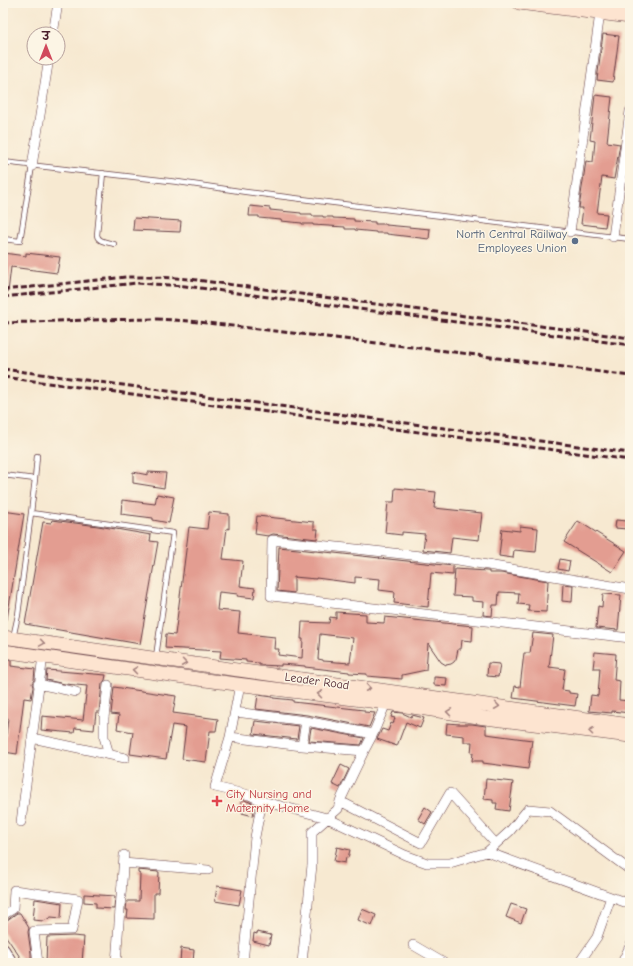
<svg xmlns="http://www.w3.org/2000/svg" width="633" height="966" font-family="'Comic Neue','Playpen Sans Deva',sans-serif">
<rect width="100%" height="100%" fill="#fcf5e5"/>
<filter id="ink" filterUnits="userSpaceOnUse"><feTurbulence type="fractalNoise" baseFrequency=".025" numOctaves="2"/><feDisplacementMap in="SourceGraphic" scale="8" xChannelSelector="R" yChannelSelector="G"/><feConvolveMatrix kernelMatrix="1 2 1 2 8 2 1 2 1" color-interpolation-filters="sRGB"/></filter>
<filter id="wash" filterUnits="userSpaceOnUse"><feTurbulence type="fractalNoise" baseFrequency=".012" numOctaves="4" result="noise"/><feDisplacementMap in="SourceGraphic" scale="16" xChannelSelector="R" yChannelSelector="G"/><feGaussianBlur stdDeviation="0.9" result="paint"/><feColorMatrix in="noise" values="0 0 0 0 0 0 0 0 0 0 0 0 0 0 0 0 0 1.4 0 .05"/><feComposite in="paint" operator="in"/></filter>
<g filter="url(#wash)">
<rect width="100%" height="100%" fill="#f7e9d1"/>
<g id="blocks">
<path fill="#e39d91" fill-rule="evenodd" d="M603,34L619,36L613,82L597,80Z
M595,95L612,97L607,142L620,144L614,179L602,177L597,213L607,214L605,227L581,224L583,208H579L586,161L593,162L595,141L590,140Z
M250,206L270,208V210L301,213V214H312V216H323V217H333V218L354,219V221L375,222V224H386V225L430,229L429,239L387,234V233H376V232L355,230V229H345V227L313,225V224H302V223L281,221V220L259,218V216H249Z
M134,218L181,221L180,232L133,230Z
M3,253L26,256V253L60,257L57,273L11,267L8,292H3Z
M133,472L148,475V472L166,473L164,488L133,483Z
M395,488L436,492L434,508L482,513L479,540L452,537L450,553L423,550L425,534L402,532V535L385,533L388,502H394Z
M157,494L174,497L169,523L153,520V518L121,514L122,500L155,504Z
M3,511L24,514L7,619L3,618Z
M209,512L229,514V529L227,528L223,559L243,561L240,586L255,588L254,598L237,596L238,594L219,592L217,610L240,612L238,633L275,637L274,649H279L278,655L302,658L303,639H301L302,622L329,623L330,617L336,618V612L366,614V622L384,623L385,617L473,626L472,641L462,640L461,649H458L456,659L454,662L451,664L446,665L441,662L428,643L426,670L402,675V679L367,676V674L349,673V672L305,667V666L281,664V666L259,665V663L246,662V660L220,658L221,651L165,648L166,634L175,635L189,527L207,529ZM320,634L353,638L350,663L323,661V660L318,659Z
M257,516L314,522V529H318L317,539L273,534L268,536L255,534Z
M52,520L98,526L151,535L150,541L158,542L140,644L25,624L43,522L51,523Z
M616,520L627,521V529L615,528Z
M578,521L626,551L612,572L564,542Z
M520,526L538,528L536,552L514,550L513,558L499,556L502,529L520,531Z
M279,547L380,558H379L453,566V575L431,573L428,607L394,603L395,592L379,590L380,579L355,577V583L316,578V579L294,577V593L277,591Z
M560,559L570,561L568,571L558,569Z
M455,569L487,571H489V573H501L548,581L546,612L528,611L529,605L518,604L519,593L499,592L498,605H493L492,616L483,615L484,602L472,601V597L453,596Z
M563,584L573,585L572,602L562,601Z
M603,594L621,595L618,630L596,628L598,606L602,607Z
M533,633L553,635L549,667L565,669L562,690L569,691V693L577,694L575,706L513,698L515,686L520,687L524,653H530Z
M595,652L616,654L614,680L620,681L619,700L630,701V713L612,711V713L589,711L591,695L598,696L600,668H593Z
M3,659L11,660V666L35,669L34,680L32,683L33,687L31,699L24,698L17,754L4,752L8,718H3Z
M488,663L500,664L498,677L487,676Z
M47,670L106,675L105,680L102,684L99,712H96L94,730L75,728L74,733L41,730L42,716L83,720L87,686L65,684L46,680Z
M434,677L447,678L446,686L434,685Z
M114,687L176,696L173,713L218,719L216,731H210L206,762L182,759L186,727L172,725L166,759L130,754L133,732L117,729L119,715L111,714Z
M258,695L273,697V698L293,700V702L364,710V712L375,713L374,715L369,727L307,715L256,709Z
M393,712L402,713L411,717L412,715L424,718L420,728L406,722L397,746L377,739L382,729L388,731L391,723L393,724L395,718L391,717Z
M255,721L299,726L297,739L253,734Z
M447,723L459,724H472L486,726V734L532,740L528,769L483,763V761H472L473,753H471L472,742H464V736L446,734Z
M311,728L364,738L361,745L309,741Z
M341,765L349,769L340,788L332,784Z
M486,779L513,782L509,811L496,809L497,803H493V800L484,799Z
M242,799L247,801L255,804L253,816L242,813L243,809L239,808Z
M425,807L432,812L425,824L418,819Z
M337,847L350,850L348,858L346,857L345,863L334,861Z
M138,870L159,872L158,893H154V919L127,918L128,910H126L127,901H139L140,874L138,873Z
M217,886L242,890L239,905L215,901Z
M84,894L115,896L114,909L96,908V903L84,902Z
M35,899L62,903L61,918L51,917L44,921L33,920Z
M511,904L526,909L521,923L506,917Z
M362,909L376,915L372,926L358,920Z
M17,913H20L29,928L28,932L31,953V963H24L3,932V923Z
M257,932L271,935L269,945L253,941L254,933L257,934Z
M73,936L84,937L82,963L56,962V963H46L47,937Z
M181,948L194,950L193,963H180Z"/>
</g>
</g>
<g filter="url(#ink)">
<use href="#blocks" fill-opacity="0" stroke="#643d44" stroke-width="1"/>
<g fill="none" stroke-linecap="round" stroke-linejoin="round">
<defs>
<path id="service" d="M3,162L178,182L246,192L318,201L630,239
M103,173L97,235C98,242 107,242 114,244
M3,239L20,241L32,166
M3,475L35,479L37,456
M31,513L35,479
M13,638L18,615L31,513L117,525L173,533L156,657"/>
<path id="minor" d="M53,34L58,3
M32,166L49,58
M570,232L600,13
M613,237L630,111
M630,589L458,560L272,540L271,596L630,638
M38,684L76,692
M240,684L230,737L215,787L249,795L262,801L327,818L405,855L427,863H450L487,852L510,831L528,809L550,811L630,870
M108,685L104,718V737L109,754
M235,712L306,721L373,734
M230,737L302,746L364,751
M32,738L125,758
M302,746L306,721
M340,801L421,843L450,793L496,844
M21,822L43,656
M487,852L630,904
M123,863L208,870
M3,915L13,909L14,890L78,899L72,930L34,931L38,963
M413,945L444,963
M116,963L124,855
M243,963L255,837L262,801
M302,963L312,865V832L338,809L340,801L364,751L373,734L386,703
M579,963L597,937L611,897
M622,963L630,946"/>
<path id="tertiary" d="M3,950L11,963"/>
<path id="secondary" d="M519,3L630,17
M607,3L630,6
M3,637L630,725
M3,651L205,680L386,703L485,718L630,736"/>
</defs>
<use href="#service" stroke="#643d44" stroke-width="6"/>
<use href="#minor" stroke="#643d44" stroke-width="10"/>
<use href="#tertiary" stroke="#643d44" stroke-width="14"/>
<use href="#secondary" stroke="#643d44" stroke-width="14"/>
<use href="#service" stroke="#fff" stroke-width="4.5"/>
<use href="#minor" stroke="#fff" stroke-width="9"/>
<use href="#tertiary" stroke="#fff" stroke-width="12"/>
<use href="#secondary" stroke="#fde4d0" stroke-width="13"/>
<path stroke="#4a1f2b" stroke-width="3" stroke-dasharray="6 3" stroke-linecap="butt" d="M3,290L126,277C147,277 168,277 189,279L630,338
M3,297L137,283L185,286L630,345
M3,323L86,320L157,319L190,321L454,352L630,376
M3,369L630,453
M3,377L630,460"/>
</g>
<defs><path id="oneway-chevron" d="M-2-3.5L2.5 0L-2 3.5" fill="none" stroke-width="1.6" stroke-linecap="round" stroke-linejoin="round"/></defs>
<g stroke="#a4827e">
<use href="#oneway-chevron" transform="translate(42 643) rotate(9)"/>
<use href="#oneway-chevron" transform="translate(184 663) rotate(8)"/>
<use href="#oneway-chevron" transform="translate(135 670) rotate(-172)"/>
<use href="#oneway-chevron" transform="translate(368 688) rotate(8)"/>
<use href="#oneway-chevron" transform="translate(320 694) rotate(-172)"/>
<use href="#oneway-chevron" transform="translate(497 706) rotate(8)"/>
<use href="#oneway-chevron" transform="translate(449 712) rotate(-172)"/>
<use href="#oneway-chevron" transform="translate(591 731) rotate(-173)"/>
</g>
</g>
<circle fill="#5c6f8a" stroke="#fcf5e5" stroke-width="1.5" cx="575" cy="241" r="4"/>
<path fill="#e0444e" stroke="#fcf5e5" stroke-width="1.5" d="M215 795h4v4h4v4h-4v4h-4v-4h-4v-4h4z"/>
<g text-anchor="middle" stroke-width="3" stroke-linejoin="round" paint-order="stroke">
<g font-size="12" fill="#4e5e75" stroke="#fcf5e5" text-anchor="end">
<text x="567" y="238">North Central Railway<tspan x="567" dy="14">Employees Union</tspan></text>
</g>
<g font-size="12" fill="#4a1f2b" stroke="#fcf5e5">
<text transform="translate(317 681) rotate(8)" y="4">Leader Road</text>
</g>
<g font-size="12" fill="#be3a42" stroke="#fcf5e5" text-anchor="start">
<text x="226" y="798">City Nursing and<tspan x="226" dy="14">Maternity Home</tspan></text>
</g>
</g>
<rect width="633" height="966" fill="none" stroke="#fcf5e5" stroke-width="16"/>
<g transform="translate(46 46)"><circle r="19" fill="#fcf5e5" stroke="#b59f9b"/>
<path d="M0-3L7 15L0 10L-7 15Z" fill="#d1495b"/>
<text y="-6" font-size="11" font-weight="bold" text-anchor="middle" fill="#4a1f2b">उ</text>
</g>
</svg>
